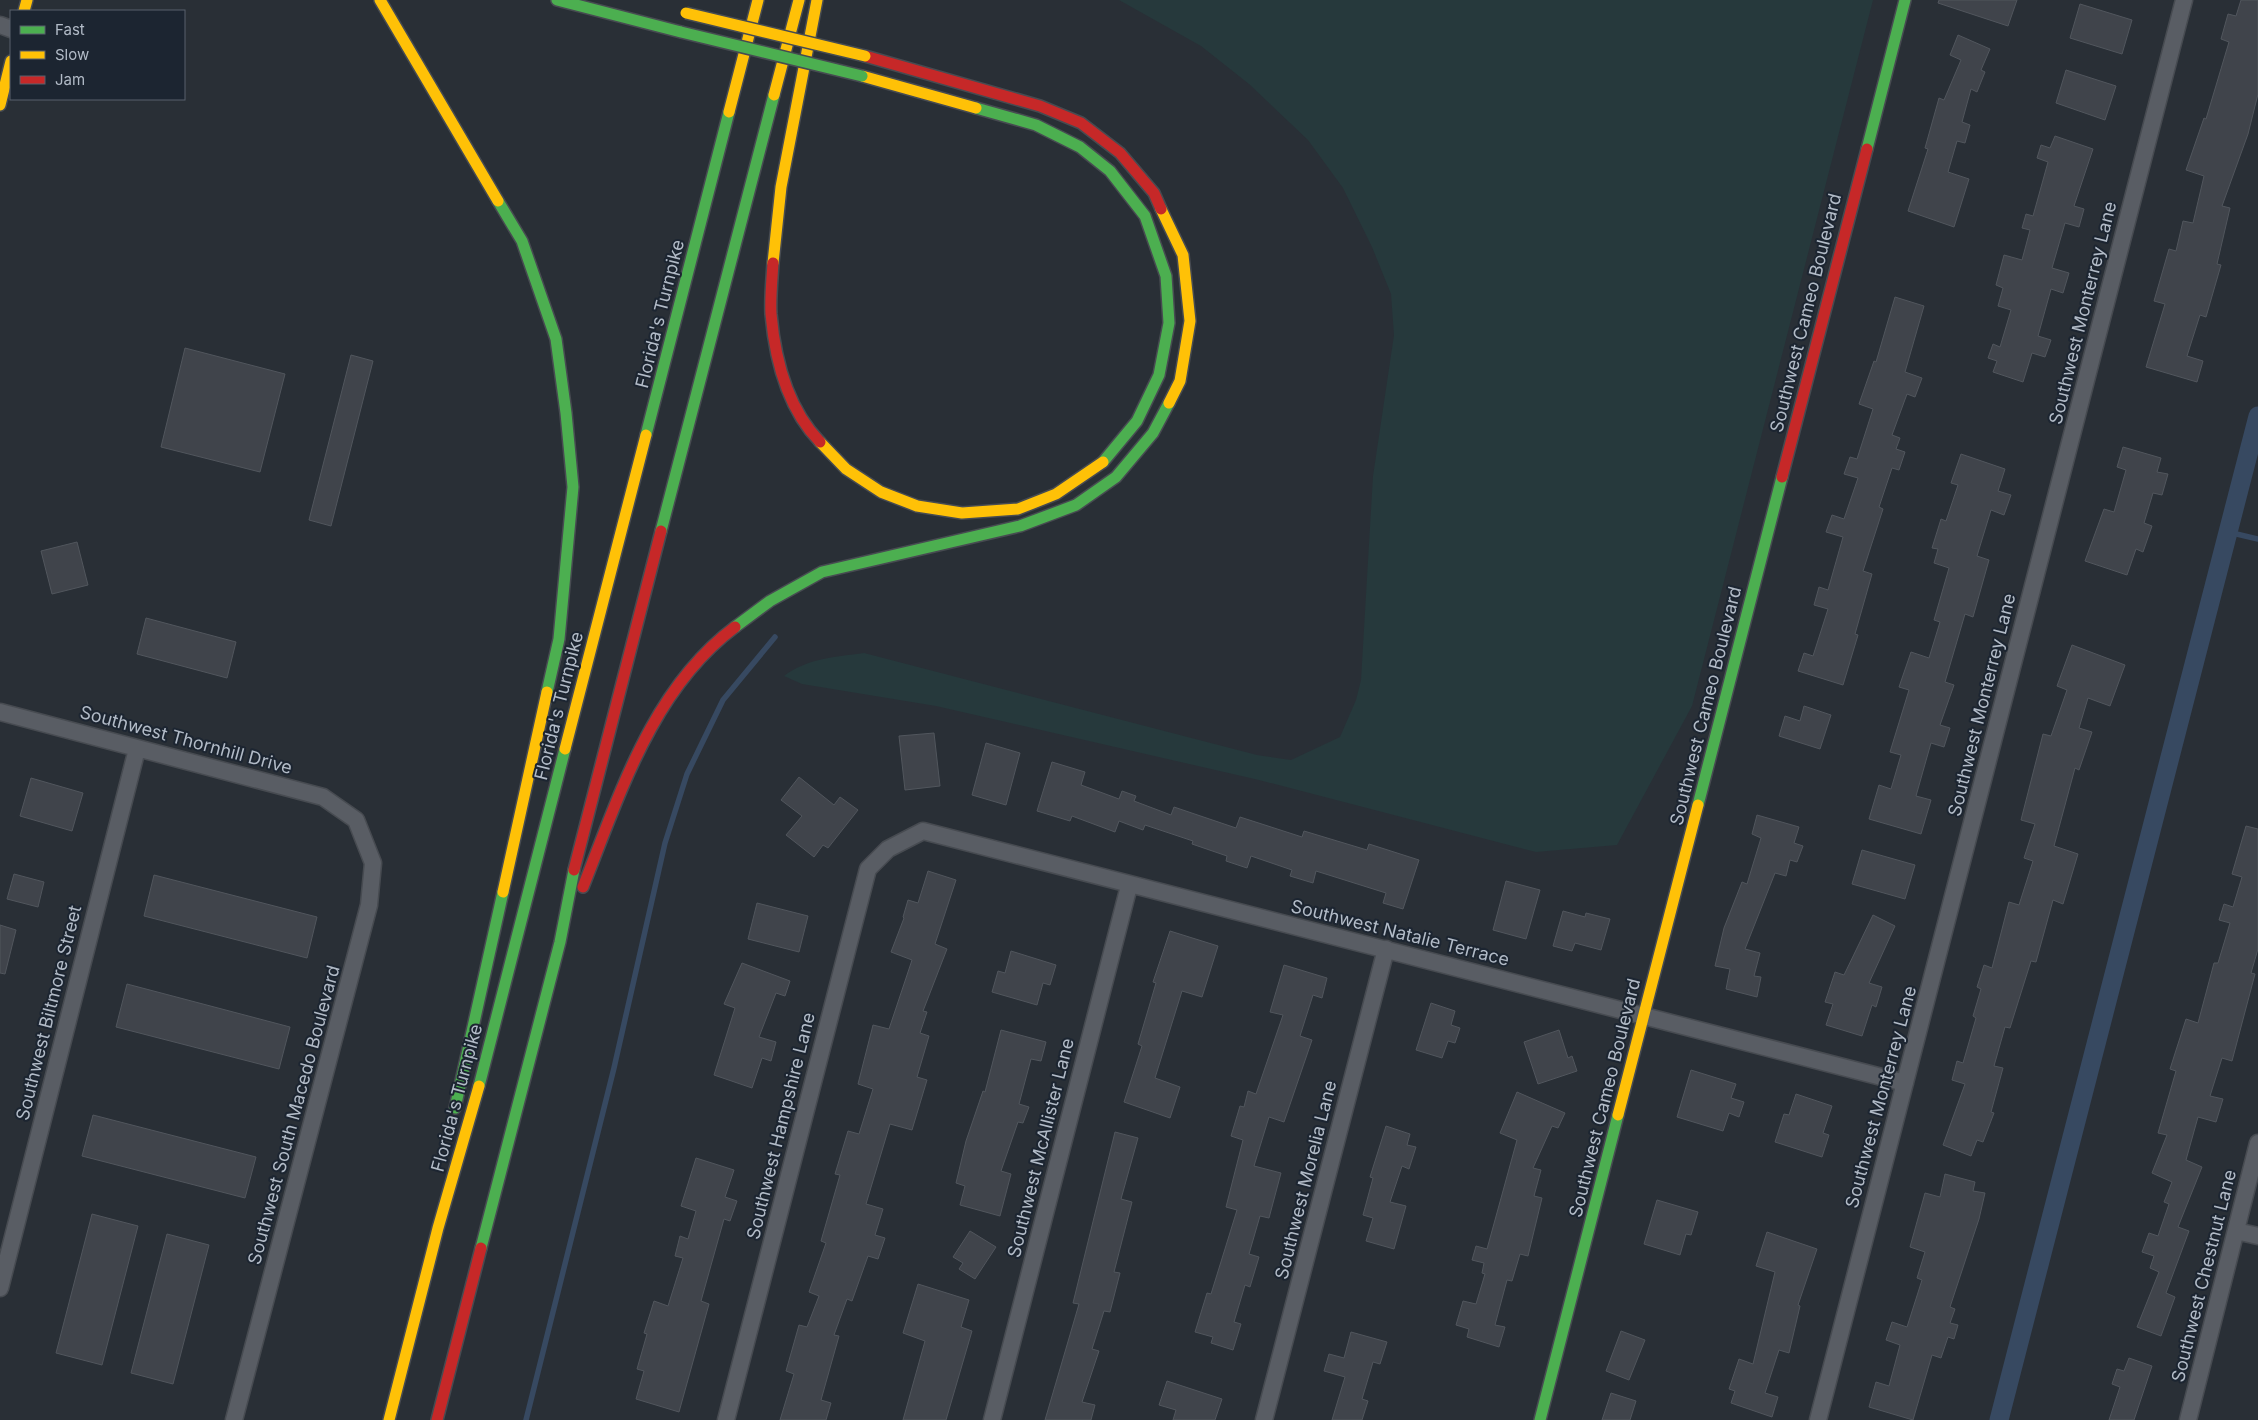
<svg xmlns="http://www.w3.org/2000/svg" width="2258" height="1420" font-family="Inter,sans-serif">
<rect width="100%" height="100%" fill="#292f36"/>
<path fill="#26393c" d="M1119,0H1873L1692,706L1617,845L1536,852L1259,780L936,706L802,684L784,676C808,658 835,657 864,653L1257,755L1291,760L1340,737L1356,700L1361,680L1373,476L1394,335L1391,294L1372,247L1343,188L1308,140L1249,84L1201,46Z"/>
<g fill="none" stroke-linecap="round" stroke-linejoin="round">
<path stroke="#374961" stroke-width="5.5" d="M2228,532L2258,539
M526,1420L614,1068L665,843L687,774L723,700L775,637"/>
<path stroke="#374961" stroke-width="19" d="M1999,1420L2258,416"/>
</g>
<path fill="#40444b" stroke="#51565d" d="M1939,0H2017L2008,26L1938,3Z
M2241,0H2258V94L2248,134L2222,206L2230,208L2217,264L2221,265L2206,317L2200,315L2187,356L2203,361L2197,382L2146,367L2165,304L2154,301L2169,249L2176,251L2183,221L2193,223L2204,176L2186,170L2204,118L2206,119L2229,42L2221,39L2228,14L2236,16Z
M2080,4L2132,20L2122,54L2070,38Z
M1958,35L1990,49L1981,70L1985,72L1977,92L1971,89L1962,122L1970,125L1965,143L1957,141L1948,172L1969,179L1954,227L1908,211L1928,149L1925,148L1939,98L1944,100L1961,60L1950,55Z
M2066,70L2116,86L2105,120L2056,103Z
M2055,136L2093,149L2074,206L2084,209L2079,227L2065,223L2052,268L2069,273L2063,293L2051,289L2038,336L2051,340L2045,357L2032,353L2023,382L1993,372L1997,361L1988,358L1993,344L2000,347L2011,310L1998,306L2003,288L1996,285L2004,255L2022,260L2030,230L2022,228L2026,214L2033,216L2048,162L2037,158L2041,145L2050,148Z
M1895,297L1924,306L1905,372L1922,378L1915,397L1907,394L1892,435L1900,438L1896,449L1905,452L1899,470L1892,468L1879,507L1883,509L1863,571L1872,574L1855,634L1858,635L1843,685L1798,671L1804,653L1813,656L1828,609L1814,605L1819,587L1828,590L1843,537L1826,532L1832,515L1844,519L1858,478L1844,474L1850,457L1857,459L1873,409L1859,404L1874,361L1876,362Z
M185,348L285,374L260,472L161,447Z
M351,355L373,361L331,526L309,520Z
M2123,447L2161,458L2157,472L2168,474L2162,495L2153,493L2144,523L2152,526L2143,552L2136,549L2127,575L2085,561L2104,509L2114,512L2126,470L2117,467Z
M1961,454L2005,469L1998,491L2011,495L2004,515L1991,510L1977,556L1989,560L1973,617L1965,614L1945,682L1954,685L1940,725L1950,728L1944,747L1931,743L1916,796L1931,800L1921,834L1869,819L1879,785L1891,789L1901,755L1890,752L1909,690L1899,687L1911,652L1929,658L1940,622L1934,620L1949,568L1934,563L1938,549L1932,548L1941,519L1946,521L1958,485L1951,483Z
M77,542L88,585L52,594L41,551Z
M146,618L236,642L227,678L137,654Z
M2072,645L2125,665L2110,706L2088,698L2079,728L2092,732L2079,770L2075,768L2054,846L2078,854L2063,904L2053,900L2036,962L2031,961L2010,1028L2005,1027L1994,1066L2003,1068L1991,1112L1994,1113L1983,1142L1977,1140L1971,1156L1943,1145L1965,1084L1952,1080L1957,1061L1963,1063L1976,1018L1973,1016L1981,989L1977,987L1984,965L1992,968L2009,902L2019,905L2033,861L2024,858L2035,824L2021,820L2043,734L2051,736L2067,690L2057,686Z
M1804,706L1831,715L1820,749L1779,736L1785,716L1800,721Z
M934,733L940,786L905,790L899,736Z
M986,743L1020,753L1006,805L972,795Z
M1052,762L1085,772L1081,785L1119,799L1122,791L1136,796L1134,801L1171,815L1174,807L1236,828L1240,817L1302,837L1304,831L1367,850L1369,844L1419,860L1403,909L1383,903L1386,893L1316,871L1313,883L1290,876L1292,870L1251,856L1247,868L1226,861L1227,856L1192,844L1193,841L1145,825L1143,830L1119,821L1115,832L1072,816L1070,821L1037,811Z
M799,777L834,805L840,797L858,810L828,848L823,845L814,857L786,835L802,816L781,800Z
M31,778L83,793L72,831L20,816Z
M1757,815L1799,827L1794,843L1803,846L1797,862L1790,860L1786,876L1775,873L1745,949L1760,953L1754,976L1761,977L1757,997L1726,989L1730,969L1715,966L1724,928L1742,882L1747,884L1761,838L1752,834Z
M2246,826L2258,829V949L2251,973L2255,974L2232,1061L2222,1058L2210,1096L2223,1099L2216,1122L2198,1117L2186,1160L2202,1167L2178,1227L2189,1231L2166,1293L2175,1297L2161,1336L2137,1327L2159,1272L2150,1268L2154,1256L2142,1252L2149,1233L2158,1236L2169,1204L2164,1202L2172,1182L2152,1173L2167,1135L2158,1133L2176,1071L2170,1069L2186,1019L2198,1023L2214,963H2218L2230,923L2219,920L2224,904L2233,907L2242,877L2232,874Z
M1862,850L1915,865L1905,899L1852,884Z
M928,871L956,880L935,944L947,949L923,1011L927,1012L920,1033L929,1036L917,1077L927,1080L912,1130L890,1124L866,1204L883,1209L875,1235L885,1238L878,1259L868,1256L852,1301L847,1299L834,1335L839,1336L821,1400L831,1403L826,1420H780L794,1374L786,1371L799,1325L807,1327L819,1296L809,1292L826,1243L821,1241L840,1175L835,1174L848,1131L859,1134L873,1089L858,1084L873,1025L889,1029L912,960L891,952L904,918L903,917L908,900L918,903Z
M14,874L44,882L38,907L7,899Z
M154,875L317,917L307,958L144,916Z
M1506,881L1540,890L1526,939L1493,930Z
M757,903L808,916L799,952L748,939Z
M1563,911L1585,917L1586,913L1610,919L1601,950L1575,943L1572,951L1553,946Z
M1873,915L1895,926L1869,983L1882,987L1876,1007L1872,1005L1862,1036L1826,1025L1833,1004L1825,1002L1835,972L1844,975Z
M0,925L16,930L5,974L0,973Z
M1170,931L1218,946L1202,997L1182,991L1155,1078L1180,1087L1170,1118L1124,1102L1142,1046L1138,1044L1156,983L1153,982Z
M1011,951L1056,965L1050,985L1043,983L1037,1005L992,992L998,971L1005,973Z
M742,963L790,981L785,996L776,993L759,1037L776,1042L771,1061L762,1058L752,1088L714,1075L735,1008L724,1004Z
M1284,965L1327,978L1322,998L1313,995L1300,1036L1312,1040L1284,1122L1269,1117L1254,1166L1281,1173L1269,1218L1260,1216L1249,1254L1259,1257L1250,1287L1245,1285L1234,1322L1241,1324L1233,1350L1211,1343L1213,1337L1195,1332L1207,1293L1211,1294L1237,1210L1226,1207L1243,1140L1231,1136L1240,1106L1244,1107L1248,1091L1256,1094L1283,1015L1270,1012Z
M127,984L290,1027L279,1069L116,1027Z
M1431,1003L1455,1011L1451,1025L1460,1028L1455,1043L1448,1041L1442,1058L1416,1050Z
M1001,1030L1046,1042L1041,1061L1031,1059L1019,1104L1029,1107L1023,1123L1018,1122L1001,1171L1011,1174L1000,1216L960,1205L965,1186L956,1183L966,1141L983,1091L985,1092Z
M1559,1030L1568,1058L1572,1056L1577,1071L1538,1084L1524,1042Z
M1691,1070L1736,1084L1731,1098L1744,1102L1739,1117L1729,1113L1723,1131L1677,1117Z
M1517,1092L1565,1113L1558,1128L1552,1126L1533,1168L1541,1170L1534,1196L1542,1198L1528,1256L1520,1254L1512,1281L1507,1280L1495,1325L1505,1327L1499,1347L1467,1337L1469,1329L1456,1325L1463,1301L1476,1304L1485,1274L1482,1273L1484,1263L1472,1260L1476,1246L1487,1249L1517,1140L1500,1133Z
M1796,1094L1832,1106L1823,1133L1829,1135L1822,1157L1775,1142L1784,1114L1789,1115Z
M93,1115L256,1157L245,1198L82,1156Z
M1386,1126L1410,1134L1407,1145L1416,1147L1409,1169L1402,1166L1390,1202L1406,1206L1394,1249L1366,1241L1373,1218L1363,1215L1373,1178L1370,1177Z
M1115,1132L1138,1138L1121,1199L1132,1202L1114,1272L1120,1273L1110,1312L1104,1311L1092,1349L1099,1351L1082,1402L1095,1405L1091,1420H1045L1079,1304L1073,1303Z
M696,1158L734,1170L725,1197L737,1201L730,1221L724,1219L701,1301L709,1304L679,1412L636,1399L644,1371L637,1369L647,1334L644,1333L654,1301L668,1306L683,1258L675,1256L680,1236L688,1239L696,1211L681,1206Z
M1945,1174L1975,1182L1973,1191L1985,1193L1979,1219L1950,1307L1955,1309L1950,1323L1958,1325L1954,1339L1948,1337L1941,1358L1932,1355L1913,1420L1869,1407L1876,1382L1889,1386L1900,1345L1886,1340L1892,1322L1907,1327L1922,1280L1917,1278L1925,1252L1910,1247L1925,1193L1940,1197Z
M1657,1200L1698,1212L1691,1235L1686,1234L1680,1255L1644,1244Z
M92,1214L138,1226L102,1365L56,1353Z
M970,1231L996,1247L975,1279L959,1269L963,1263L953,1257Z
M1767,1232L1817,1249L1798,1305L1800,1306L1789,1353L1779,1350L1765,1393L1778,1397L1772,1417L1731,1403L1735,1391L1729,1389L1739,1359L1753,1364L1775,1272L1756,1266Z
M167,1234L209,1245L173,1384L131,1373Z
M918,1284L969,1300L961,1327L972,1331L946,1420H903L925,1341L903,1333Z
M1621,1331L1645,1340L1629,1380L1606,1371Z
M1351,1332L1387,1342L1380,1364L1373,1362L1362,1399L1368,1401L1362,1420H1332L1345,1377L1324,1371L1329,1354L1344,1358Z
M2129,1358L2152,1366L2134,1420H2109L2120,1387L2112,1384L2117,1369L2124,1371Z
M1167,1381L1222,1399L1215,1420H1173L1176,1410L1159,1405Z
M1611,1393L1636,1401L1630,1420H1602Z"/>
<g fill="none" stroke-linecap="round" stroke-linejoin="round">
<defs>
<path id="street" d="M0,25L11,29
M0,712L323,797L356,820L373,863L369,905L234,1420
M2236,1231L2258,1236
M0,1288L137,749
M726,1420L868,869L888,849L923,831C1250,918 1578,998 1905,1083
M992,1420L1129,886
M1264,1420L1386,949
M1818,1420L2184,0
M2188,1420L2258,1143"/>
<path id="fast" d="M557,0L681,32
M976,108L1036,125L1080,147L1110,171L1145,216L1166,276L1169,323L1159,375L1137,421L1103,462
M1867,149L1905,0
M498,201L522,241L556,339L566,413L573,487L559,639L547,692
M646,435L729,112
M661,531L774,95
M735,627L770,601L822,572L1020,526L1076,505L1116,477L1153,433L1169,403
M1698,805L1782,477
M479,1086L565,749
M455,1108L503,892
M481,1248L560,942L574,870
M1540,1420L1618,1115"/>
<path id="slow" d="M380,0L498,201
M24,11L27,0
M862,76L976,108
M774,95L799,0
M0,105L11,61
M729,112L758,0
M1161,209L1183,255L1190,321L1180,381L1169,403
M773,263L781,187L817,0
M820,442L846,469L881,492L917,506L962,513L1018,509L1056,494L1103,462
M565,749L646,435
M503,892L547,692
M1618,1115L1698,805
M389,1420L438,1228L479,1086"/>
<path id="jam" d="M865,56L1040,106L1081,123L1120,153L1154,193L1161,209
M773,263C772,280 770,298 771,314C775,360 788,409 820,442
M1782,477L1867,149
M574,870L661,531
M583,887C620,794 652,689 735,627
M437,1420L481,1248"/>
</defs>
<use href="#street" stroke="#474b51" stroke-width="19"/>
<use href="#fast" stroke="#474b51" stroke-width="14"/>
<use href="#slow" stroke="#474b51" stroke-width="14"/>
<use href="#jam" stroke="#474b51" stroke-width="14"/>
<use href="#street" stroke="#595d64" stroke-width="16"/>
<use href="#fast" stroke="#4caf50" stroke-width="11"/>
<use href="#slow" stroke="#ffc107" stroke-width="11"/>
<use href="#jam" stroke="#c62828" stroke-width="11"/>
<defs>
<path id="fast-bridge" d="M681,32L862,76"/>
<path id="slow-bridge" d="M686,13L865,56"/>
</defs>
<use href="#fast-bridge" stroke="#464b51" stroke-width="14" stroke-linecap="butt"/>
<use href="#slow-bridge" stroke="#464b51" stroke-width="14" stroke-linecap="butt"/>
<use href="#fast-bridge" stroke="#4caf50" stroke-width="11"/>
<use href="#slow-bridge" stroke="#ffc107" stroke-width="11"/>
</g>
<g text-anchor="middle" stroke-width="4" stroke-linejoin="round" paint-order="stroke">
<g font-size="18" fill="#b2bbc7" stroke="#1c2531">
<text transform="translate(1806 313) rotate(-76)" y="6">Southwest Cameo Boulevard</text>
<text transform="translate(2083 313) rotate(-76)" y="6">Southwest Monterrey Lane</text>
<text transform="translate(660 314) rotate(-76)" y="6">Florida's Turnpike</text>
<text transform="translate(1982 705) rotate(-76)" y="6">Southwest Monterrey Lane</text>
<text transform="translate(559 706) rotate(-76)" y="6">Florida's Turnpike</text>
<text transform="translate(1706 706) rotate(-76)" y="6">Southwest Cameo Boulevard</text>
<text transform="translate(186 740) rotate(15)" y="6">Southwest Thornhill Drive</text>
<text transform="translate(1400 933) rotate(14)" y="6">Southwest Natalie Terrace</text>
<text transform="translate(49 1013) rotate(-76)" y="6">Southwest Biltmore Street</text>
<text transform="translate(1881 1097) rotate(-75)" y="6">Southwest Monterrey Lane</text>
<text transform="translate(457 1098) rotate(-75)" y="6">Florida's Turnpike</text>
<text transform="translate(1605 1098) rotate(-76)" y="6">Southwest Cameo Boulevard</text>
<text transform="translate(294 1115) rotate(-75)" y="6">Southwest South Macedo Boulevard</text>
<text transform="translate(781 1126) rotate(-76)" y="6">Southwest Hampshire Lane</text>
<text transform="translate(1041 1148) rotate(-76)" y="6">Southwest McAllister Lane</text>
<text transform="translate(1306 1180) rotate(-76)" y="6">Southwest Morelia Lane</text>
<text transform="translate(2204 1276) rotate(-76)" y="6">Southwest Chestnut Lane</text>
</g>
</g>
<rect x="10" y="10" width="175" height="90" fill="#1c2531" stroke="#58616d"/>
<rect x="20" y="26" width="25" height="8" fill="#4caf50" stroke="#58616d"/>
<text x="55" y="35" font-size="15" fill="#b2bbc7">Fast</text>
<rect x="20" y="51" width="25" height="8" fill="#ffc107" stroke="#58616d"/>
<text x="55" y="60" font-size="15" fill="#b2bbc7">Slow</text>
<rect x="20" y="76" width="25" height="8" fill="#c62828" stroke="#58616d"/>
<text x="55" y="85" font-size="15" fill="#b2bbc7">Jam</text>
</svg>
